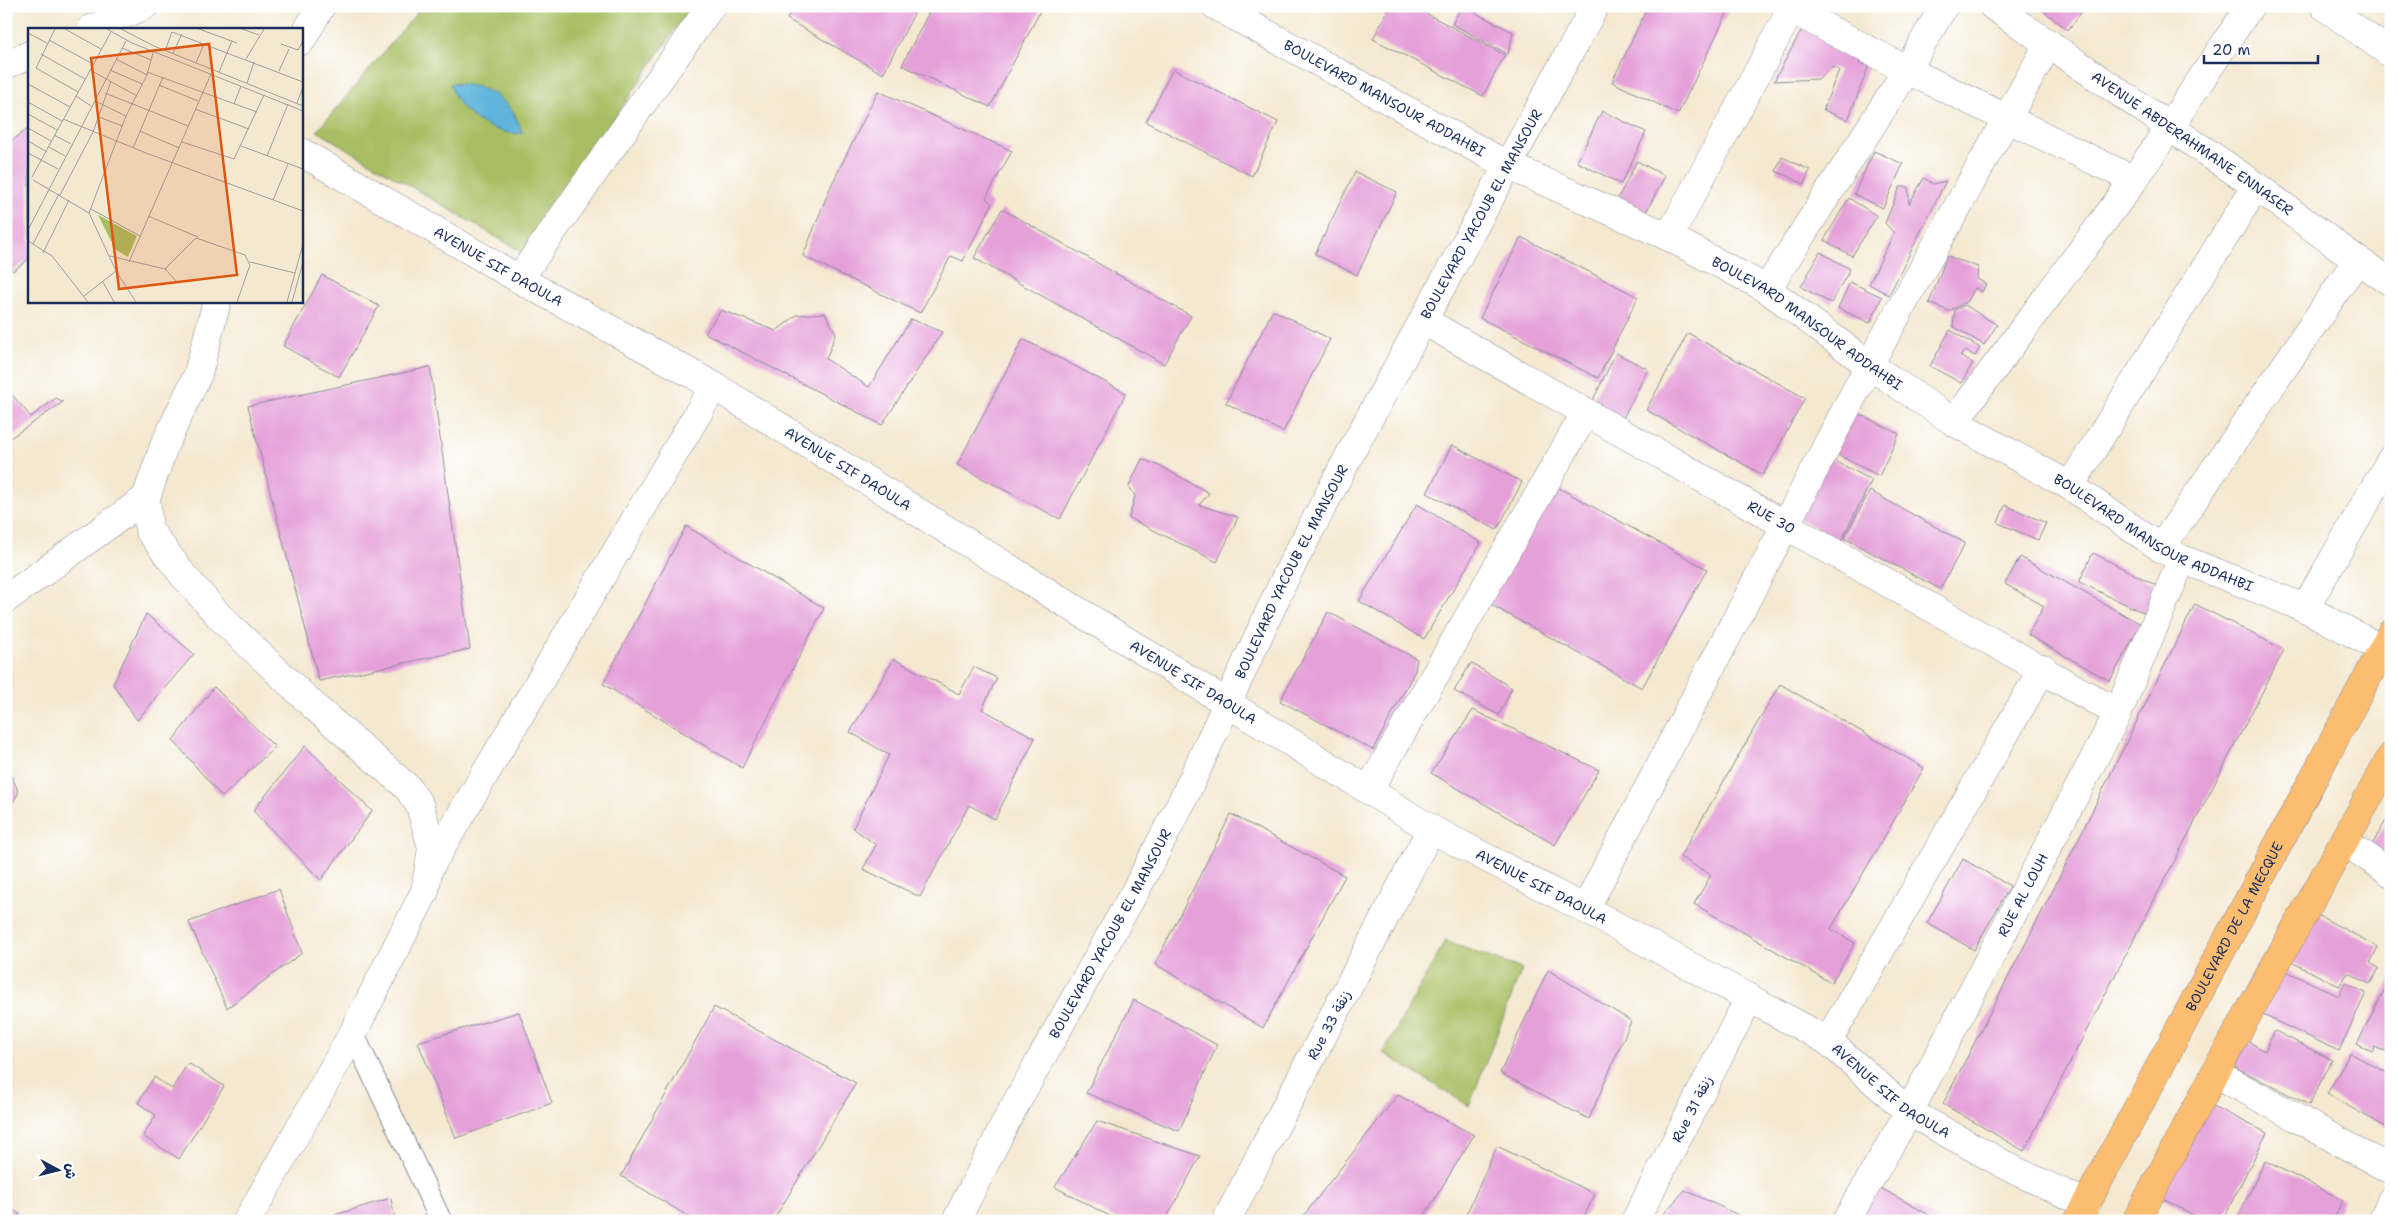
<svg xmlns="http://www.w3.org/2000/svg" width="2397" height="1227" font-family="'Shantell Sans','Playpen Sans Arabic',sans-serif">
<rect width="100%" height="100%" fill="#fff"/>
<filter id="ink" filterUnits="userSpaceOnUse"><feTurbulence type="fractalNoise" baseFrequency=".02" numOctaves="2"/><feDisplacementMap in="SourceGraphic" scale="10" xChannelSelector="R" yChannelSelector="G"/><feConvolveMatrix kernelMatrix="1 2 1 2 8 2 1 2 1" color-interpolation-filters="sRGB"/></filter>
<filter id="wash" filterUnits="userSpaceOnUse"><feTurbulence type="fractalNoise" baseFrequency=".0096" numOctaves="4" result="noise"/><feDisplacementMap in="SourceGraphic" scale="20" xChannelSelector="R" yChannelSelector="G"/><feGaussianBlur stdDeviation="1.12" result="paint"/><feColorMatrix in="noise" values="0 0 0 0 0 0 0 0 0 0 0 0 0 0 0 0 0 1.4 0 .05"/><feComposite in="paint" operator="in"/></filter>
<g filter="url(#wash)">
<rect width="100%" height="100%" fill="#f4e8d0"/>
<path fill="#a8be62" stroke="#627660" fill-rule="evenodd" d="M425,6H691L523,253L317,131L421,8ZM450,84H461L514,112L522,133Z
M1445,941L1522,969L1469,1106L1383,1053Z"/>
<path fill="#5eb4db" stroke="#3c729c" d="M450,84C486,83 512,99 522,133C499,135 471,121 458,102C454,97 452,90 450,84Z"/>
<g id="blocks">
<path fill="#e5a0d9" d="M795,6H918L883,74L787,19Z
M932,6H1043L990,107L902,65Z
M1390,6H1412L1505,55L1483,96L1373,39Z
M1462,6L1513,32L1508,54L1452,24Z
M1648,6H1724L1729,9L1678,114L1612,82Z
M2037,6H2086L2068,30Z
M1806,22L1864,54L1859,64L1869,65L1848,120L1823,110L1839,70L1831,67L1818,79L1774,81Z
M1173,69L1278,122L1252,176L1146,122Z
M878,91L1012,151L986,198L992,204L963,261L951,256L920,313L803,256L830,188Z
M1602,111L1646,132L1621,184L1577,162Z
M29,128V259L13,271L6,262V145Z
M1874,151L1903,164L1883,208L1854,194Z
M1782,157L1810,170L1804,184L1776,171Z
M1637,161L1665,176L1643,218L1615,204Z
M1355,172L1397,192L1357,275L1315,254Z
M1924,178L1933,184L1946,181L1889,295L1869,284L1894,233L1885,223L1900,187H1908L1909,204Z
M1849,198L1877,216L1852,256L1824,240Z
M1002,209L1191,316L1164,364L974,258Z
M1521,237L1638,297L1598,378L1480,318Z
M1820,252L1850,269L1831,303L1801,287Z
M1947,256L1978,267L1977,279L1986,284L1982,292L1975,288L1968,301L1949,311L1929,303Z
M322,275L379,306L339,377L283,346Z
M1850,282L1882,297L1870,323L1838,308Z
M1965,305L1997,325L1984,345L1953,326L1955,310Z
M721,310L776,331L797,315L825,313L836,333L826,359L869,387L911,319L942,332L882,425L705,333Z
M1273,310L1330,339L1283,432L1226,403Z
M1950,330L1980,348L1975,356L1964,350L1960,356L1973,363L1961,383L1930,366Z
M1688,333L1805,398L1763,475L1646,410Z
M1023,339L1126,393L1060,519L957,465Z
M1616,353L1648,369L1622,420L1591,404Z
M430,367L470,649L319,681L248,406Z
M6,388L31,417L56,398L63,402L6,441Z
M1849,409L1899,434L1879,476L1829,450Z
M1452,445L1522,482L1497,530L1427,493Z
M1829,458L1872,480L1841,541L1798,518Z
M1142,459L1164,468L1209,493L1199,505L1238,517L1217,562L1129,518L1135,496L1129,486Z
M1548,482L1707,569L1642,688L1484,601Z
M1870,491L1965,543L1940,589L1844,538Z
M1417,504L1481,543L1424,639L1359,601Z
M2005,505L2046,523L2038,540L1998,523Z
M686,526L824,608L742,768L603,684Z
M2093,553L2157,586L2144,613L2079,582Z
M2020,557L2141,624L2110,681L2028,635L2044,606L2005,584Z
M2195,604L2284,650L2024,1151L1943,1104L2051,894Z
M1328,612L1417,659L1415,671L1373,750L1280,701Z
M146,614L194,654L137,720L113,684Z
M894,659L959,694L974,667L997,678L982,709L1035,738L995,819L969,805L920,897L863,869L876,845L853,828L889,755L850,732Z
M1471,663L1512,688L1499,715L1454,691Z
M1780,684L1924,768L1831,929L1855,943L1831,983L1694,904L1711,875L1680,857Z
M214,687L275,747L222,797L173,740Z
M1473,710L1599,770L1555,845L1431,773Z
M305,746L372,811L321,880L253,811Z
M6,775L11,776L17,788L18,794L11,805L6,806Z
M2391,812V863L2369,850Z
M1231,814L1345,876L1263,1028L1155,964Z
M1963,859L2010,886L1974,950L1927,923Z
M279,889L302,953L227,1008L189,922Z
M2314,913L2378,947L2370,963L2379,968L2370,984L2348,973L2339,986L2289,961Z
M1548,970L1631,1021L1589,1119L1500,1073Z
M2284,970L2339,996L2345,983L2366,993L2339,1051L2263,1015Z
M2391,977V1055L2375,1047L2372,1052L2357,1044Z
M1134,1000L1217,1045L1179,1131L1086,1093Z
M714,1007L856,1083L773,1221H696L621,1176Z
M519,1012L552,1103L456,1138L418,1042Z
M2275,1031L2332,1060L2309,1105L2231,1065L2244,1039L2265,1051Z
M2350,1053L2391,1075V1130L2327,1094Z
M188,1063L224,1086L179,1159L143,1136L156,1115L138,1103L154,1077L172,1089Z
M1398,1095L1474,1135L1421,1221L1301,1219Z
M2207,1103L2267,1133L2222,1221H2205L2159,1197Z
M1097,1121L1200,1156L1165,1221H1119L1055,1187Z
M1497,1146L1595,1194L1582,1221H1476L1466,1215Z
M2265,1161L2343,1200L2333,1221H2236Z
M1877,1186L1940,1221H1859Z
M1685,1190L1751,1221H1657Z
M391,1198L395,1221H318V1220Z
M6,1206L20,1214L17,1221H6Z"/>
</g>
</g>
<g filter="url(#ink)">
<use href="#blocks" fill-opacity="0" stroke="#888c97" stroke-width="1"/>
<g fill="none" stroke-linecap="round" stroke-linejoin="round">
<defs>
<path id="lane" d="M353,1033L441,1221"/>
<g id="street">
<path id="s1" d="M1216,6L1507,165L1669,237L1767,289L1869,365L1954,422L2070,486L2161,548L2182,559L2305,608L2382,649L2391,651"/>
<path d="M1785,6L1907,70L2134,180"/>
<path id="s2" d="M1993,6L2256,186L2357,260L2391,282"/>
<path d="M2324,6L2391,54"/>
<path d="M91,29L144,6"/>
<path d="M301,41L321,6"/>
<path d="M6,65L29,55"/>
<path id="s3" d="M301,152L519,279L714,386L1431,829L1585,909L1828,1041L1909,1112L2016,1171L2087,1204"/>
<path d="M1669,237L1791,10"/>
<path d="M519,279L711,6"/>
<path d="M1767,289L1907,70L1944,6"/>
<path d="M217,301L198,374L164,446L146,498L149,530L183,575L221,618L316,708L408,788L420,806L432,848L425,891L353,1033L247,1221"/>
<path id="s4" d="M1424,321L2118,713"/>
<path d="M1954,422L2134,180L2250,6"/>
<path d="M2070,486L2256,186"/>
<path d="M2161,548L2357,260"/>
<path d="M6,599L146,498"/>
<path d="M2305,608L2391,459"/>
<path d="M1369,790L1586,412"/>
<path d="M2345,842L2391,873"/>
<path d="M430,867L714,386"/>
<path d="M1585,909L1869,365L2049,43"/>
<path d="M1828,1041L2043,668"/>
<path d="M2215,1073L2391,1170"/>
<path id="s5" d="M956,1221L1011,1112L1139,884L1184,797L1287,574L1358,439L1595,6"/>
<path d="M1226,1221L1431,829"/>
<path d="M1635,1221L1749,998"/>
<path id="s6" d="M1846,1221L1909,1112L2118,713L2182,559"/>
<path d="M2382,1221L2391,1201"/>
</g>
<g id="primary">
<path id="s7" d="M2077,1221L2391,633"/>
<path d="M2136,1221L2215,1073L2391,757"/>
</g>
</defs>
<use href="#lane" stroke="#888c97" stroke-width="23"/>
<use href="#street" stroke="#888c97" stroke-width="29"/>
<use href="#primary" stroke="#888c97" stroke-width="29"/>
<use href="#lane" stroke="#fff" stroke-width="21"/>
<use href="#street" stroke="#fff" stroke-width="28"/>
<use href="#primary" stroke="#fcbd6f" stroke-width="28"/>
</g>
</g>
<g text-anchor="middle" stroke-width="4" stroke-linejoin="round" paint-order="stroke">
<g font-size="14" fill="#1b2f5e" stroke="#fff">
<text dy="5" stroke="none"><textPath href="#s1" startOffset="192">BOULEVARD MANSOUR ADDAHBI</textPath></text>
<text dy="5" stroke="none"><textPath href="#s2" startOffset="242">AVENUE ABDERAHMANE ENNASER</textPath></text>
<text dy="5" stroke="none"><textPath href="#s5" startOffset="1136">BOULEVARD YACOUB EL MANSOUR</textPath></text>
<text dy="5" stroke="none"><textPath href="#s3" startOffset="228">AVENUE SIF DAOULA</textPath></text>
<text dy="5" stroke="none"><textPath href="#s1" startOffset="672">BOULEVARD MANSOUR ADDAHBI</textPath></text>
<text dy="5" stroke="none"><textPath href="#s3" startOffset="632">AVENUE SIF DAOULA</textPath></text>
<text dy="5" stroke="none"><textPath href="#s4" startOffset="399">RUE 30</textPath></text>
<text dy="5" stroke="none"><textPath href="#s1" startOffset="1078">BOULEVARD MANSOUR ADDAHBI</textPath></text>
<text dy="5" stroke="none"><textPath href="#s5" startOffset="731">BOULEVARD YACOUB EL MANSOUR</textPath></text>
<text dy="5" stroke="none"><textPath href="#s3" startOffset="1038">AVENUE SIF DAOULA</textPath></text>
<text dy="5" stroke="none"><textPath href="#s3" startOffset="1442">AVENUE SIF DAOULA</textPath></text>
<text dy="5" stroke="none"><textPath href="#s6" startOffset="371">RUE AL LOUH</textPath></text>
<text dy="5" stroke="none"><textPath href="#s7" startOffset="334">BOULEVARD DE LA MECQUE</textPath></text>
<text dy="5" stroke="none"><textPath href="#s5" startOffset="326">BOULEVARD YACOUB EL MANSOUR</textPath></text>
<text transform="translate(1329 1025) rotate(-62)" y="5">Rue 33 زنقة</text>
<text dy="5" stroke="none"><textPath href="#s3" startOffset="1848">AVENUE SIF DAOULA</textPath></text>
<text transform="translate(1692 1109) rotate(-63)" y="5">Rue 31 زنقة</text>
</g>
</g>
<g transform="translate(28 28)">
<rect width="275" height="275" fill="#f4e8d0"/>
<path d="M70,187L109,208L100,229L87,221Z" fill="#a8be62"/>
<path fill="none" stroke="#9d9ea2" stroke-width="1" d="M27,1L8,40L50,64M37,1L73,21M79,1L104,15L275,83M93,1L126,18L275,78M171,1L209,15M214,1L231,7M0,5L19,15M21,12L65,36M253,16L270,22L275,13M94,20L123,32M137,23L144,4L275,54M145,25L154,6M13,26L57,51M88,31L119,47M218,31L236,1M168,35L176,16M62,42L109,68M82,42L114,56M251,43L261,21M119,44L229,84M191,44L204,13M219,55L226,34M0,56L42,79M131,57L170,73M77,65L160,98M48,68L63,78M67,73L98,88M0,74L34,93M269,75L275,59M206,76L213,58M167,81L221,101M0,86L29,102M71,89L94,98M35,91L118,125L275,183M0,100L23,113M112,103L151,120M26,107L43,116M0,113L19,124M154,114L206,131L236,67M213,118L275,141M21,119L37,128M105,120L135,49M0,125L30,141M239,128L260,76M4,149L83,4M5,152L61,185L88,243L108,274M32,167L65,104L83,53M245,172L260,136M63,181L112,208M61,185L98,88L119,47L126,21M120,188L170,209M0,202L98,13M0,213L24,228L60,274M5,216L31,166M15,225L41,172M82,228L137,241L150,255M101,234L183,46M222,234L267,245M137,241L168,210L217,227L222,237L209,274M75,254L86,274M56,268L88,243M259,274L275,216M264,274L275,234"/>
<path fill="#de5710" fill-opacity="0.15" stroke="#de5710" stroke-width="2.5" d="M181,16L209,247L91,261L63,30Z"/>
<rect width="275" height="275" fill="none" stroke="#1b2f5e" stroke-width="2.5"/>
</g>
<rect width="2397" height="1227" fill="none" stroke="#fff" stroke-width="25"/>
<g transform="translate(58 1170) rotate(97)" stroke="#ffffff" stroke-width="4" paint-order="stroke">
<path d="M0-4L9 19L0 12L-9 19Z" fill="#1b2f5e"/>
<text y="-8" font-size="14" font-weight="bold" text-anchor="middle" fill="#1b2f5e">ش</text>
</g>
<path d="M2204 55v8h114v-8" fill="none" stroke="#1b2f5e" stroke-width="2.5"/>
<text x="2212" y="55" font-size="15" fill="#1b2f5e" stroke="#ffffff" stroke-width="4" paint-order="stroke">20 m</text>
</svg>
